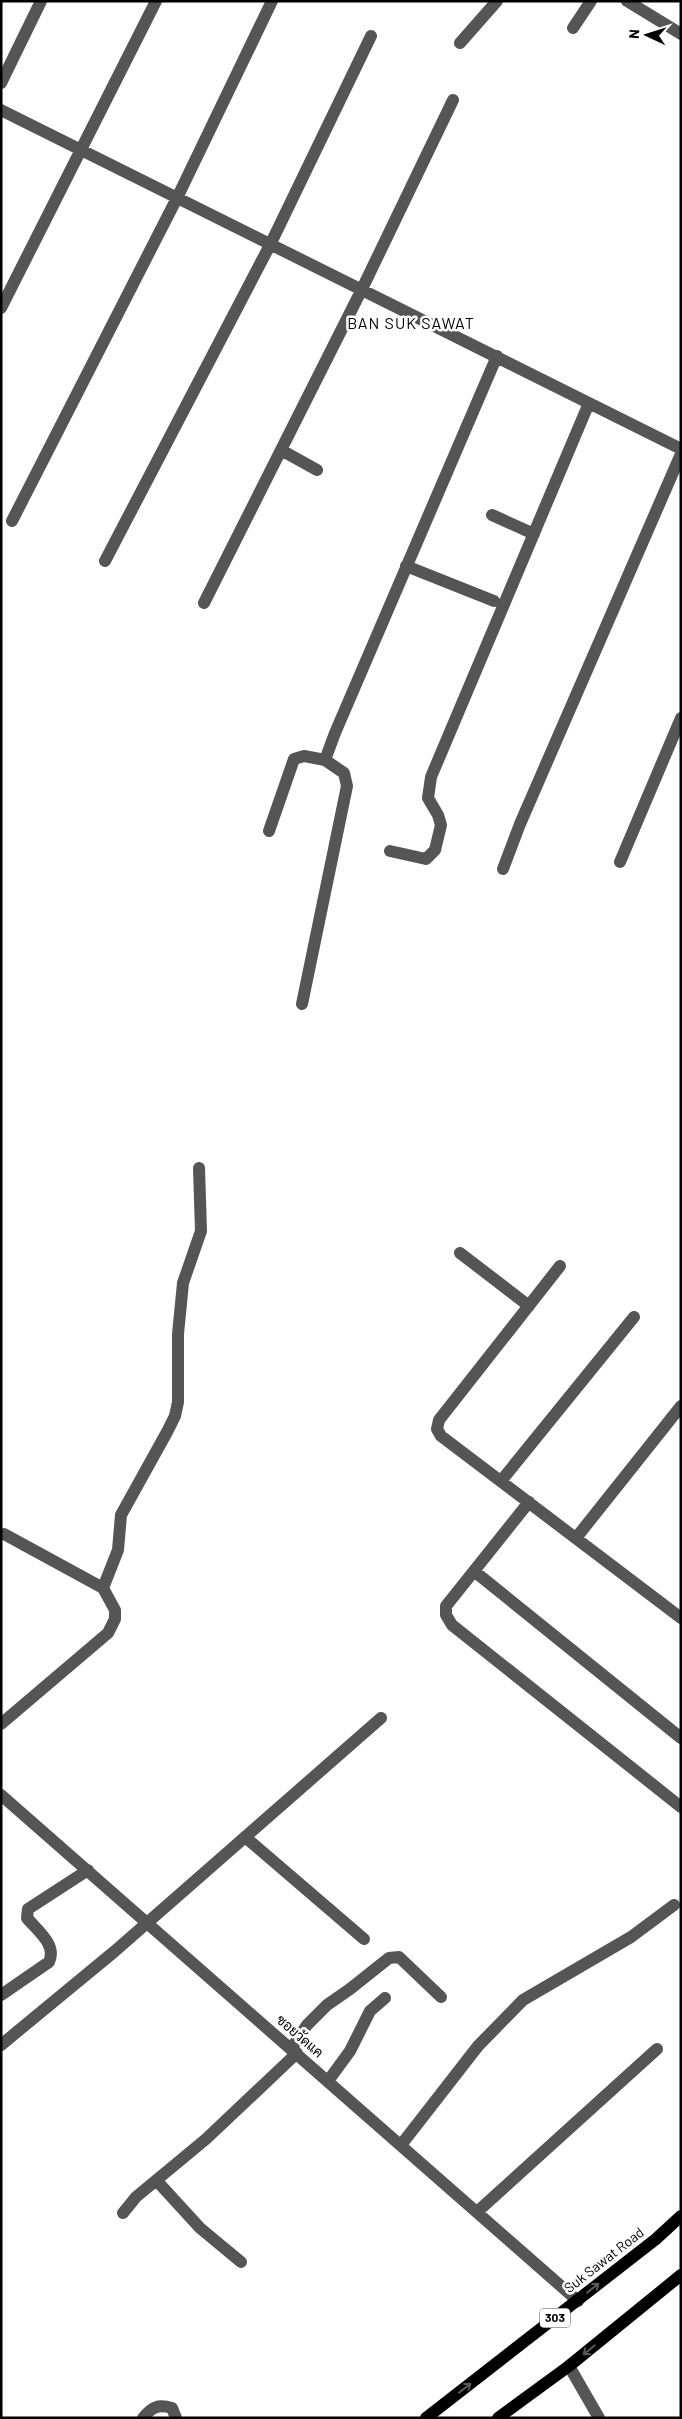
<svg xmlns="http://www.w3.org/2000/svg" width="682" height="2419" font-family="Barlow,Sarabun,sans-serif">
<rect width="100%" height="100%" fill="#fff"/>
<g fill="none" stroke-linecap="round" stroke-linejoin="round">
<path stroke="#555" stroke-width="12" d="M627,1L681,34
M573,28L591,1
M460,43L497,1
M1,83L41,1
M1,110L681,449
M1,308L156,1
M281,450L317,470
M492,515L534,534
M12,521L178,196L272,1
M105,561L271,243L371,36
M406,566L494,601
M204,603L362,289L453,100
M269,831L294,759L304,756L325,760
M390,851L426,859L435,850L441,825L438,815L428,798L431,777L589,403
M620,862L681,718
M503,869L520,824L681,454
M302,1004L347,786L344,773L325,760L335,733L497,356
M460,1253L529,1306
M560,1266L439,1420L437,1429L441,1436L681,1618
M501,1481L634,1317
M529,1502L446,1606V1615L452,1625L681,1807
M576,1538L681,1406
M474,1571L681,1738
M103,1588L118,1550L121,1515L167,1432L175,1416L178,1402V1334L183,1283L201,1231L199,1168
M1,1724L108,1633L115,1619V1610L103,1588L4,1534
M1,1795L578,2301
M245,1837L364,1939
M1,1995L49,1962C57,1945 38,1931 27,1918L28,1909L88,1870
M1,2045L115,1951L381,1718
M291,2049L307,2025L327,2005L350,1989L389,1958L399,1957L441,1997
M328,2081L350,2051L370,2011L385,1998
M401,2145L478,2046L523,2000L631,1937L674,1905
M157,2181L200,2228L241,2262
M477,2212L657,2049
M123,2213L136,2197L206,2139L297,2053
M569,2366L599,2418
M143,2418C152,2407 158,2404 172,2408L176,2418"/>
<path stroke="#000" stroke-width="12" d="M426,2418L656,2239L681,2216
M498,2418L569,2366L681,2275"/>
</g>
<defs><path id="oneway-shaft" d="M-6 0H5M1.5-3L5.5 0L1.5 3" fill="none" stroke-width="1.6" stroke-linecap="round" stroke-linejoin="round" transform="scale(1.25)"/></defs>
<g stroke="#595959">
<use href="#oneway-shaft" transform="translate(593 2288) rotate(-38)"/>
<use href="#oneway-shaft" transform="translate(589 2350) rotate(141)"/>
<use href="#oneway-shaft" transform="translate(465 2388) rotate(-38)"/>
</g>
<g text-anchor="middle" stroke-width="5" stroke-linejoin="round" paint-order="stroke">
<rect fill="#fff" stroke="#4c4c4c" stroke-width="1" x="540" y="2308.5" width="30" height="19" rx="4"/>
<g font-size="12" font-weight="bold" fill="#000">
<text x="555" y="2322">303</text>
</g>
<g font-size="14" fill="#000" stroke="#fff">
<text transform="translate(300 2036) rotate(41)" y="5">ซอยวัดแค</text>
<text transform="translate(604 2260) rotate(-38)" y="5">Suk Sawat Road</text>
</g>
<g font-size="16" letter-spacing="1" fill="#000" stroke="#fff">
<text x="411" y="329">BAN SUK SAWAT</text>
</g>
</g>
<rect width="682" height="2419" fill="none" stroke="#000000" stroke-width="5"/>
<g transform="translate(647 35) rotate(274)" stroke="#ffffff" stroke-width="4" paint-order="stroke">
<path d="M0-4L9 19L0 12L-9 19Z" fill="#000000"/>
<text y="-8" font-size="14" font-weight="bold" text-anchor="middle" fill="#000000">N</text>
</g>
</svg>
